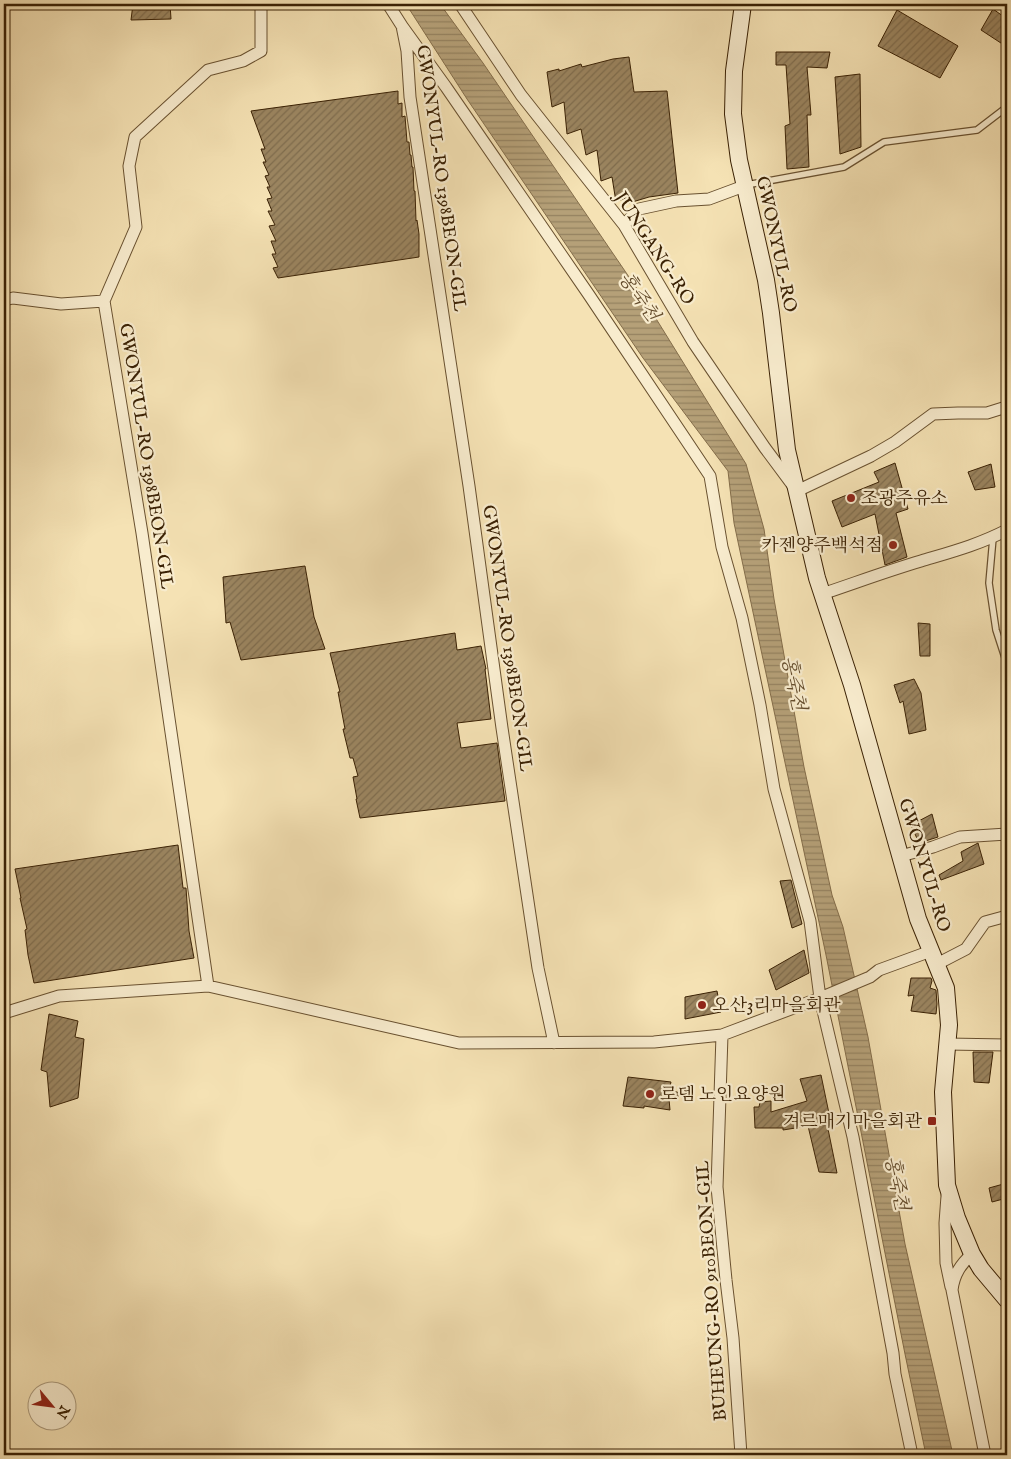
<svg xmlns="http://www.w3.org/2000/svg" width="1011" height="1459" font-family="'IM FELL English','Noto Serif KR',serif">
<defs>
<pattern id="water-rules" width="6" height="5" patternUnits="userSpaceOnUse" patternTransform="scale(1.25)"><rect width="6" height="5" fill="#b5a078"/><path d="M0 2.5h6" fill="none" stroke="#948260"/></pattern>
<pattern id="building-hatch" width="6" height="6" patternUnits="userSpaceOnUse" patternTransform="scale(1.25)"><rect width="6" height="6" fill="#9b8560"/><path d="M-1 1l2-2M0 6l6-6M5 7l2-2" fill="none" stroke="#7f6c4d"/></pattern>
</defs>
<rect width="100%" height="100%" fill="#f5e2b4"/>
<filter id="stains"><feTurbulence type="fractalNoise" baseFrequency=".004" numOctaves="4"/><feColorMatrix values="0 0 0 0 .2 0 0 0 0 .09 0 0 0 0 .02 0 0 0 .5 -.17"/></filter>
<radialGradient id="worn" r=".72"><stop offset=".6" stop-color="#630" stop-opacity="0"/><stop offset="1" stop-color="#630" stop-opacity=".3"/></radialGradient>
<path fill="url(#water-rules)" stroke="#846d4a" d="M406,4H440L483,63L642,296L746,464L764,529L774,599L804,767L832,895L843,927L868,1037L905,1244L953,1455H926L905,1354L826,955L734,523L728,471L643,358L467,99Z"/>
<path fill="url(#building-hatch)" stroke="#3a2104" d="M133,4H170L171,19L131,20Z
M993,9L1007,19V47L981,30Z
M897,10L958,46L940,78L878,46Z
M776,52H830L827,68L807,67L811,115H807L809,167L787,169L785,126L790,124L786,65H776Z
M629,57L634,92L667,91L678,193L649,197L629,203L628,197L616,202L612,177L601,181L597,150L586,155L581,129L567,134L564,102L552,107L547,72L559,69V71L581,64L582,67L613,59Z
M860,74L861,147L840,154L835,77Z
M398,91V104L402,103V117L405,116L407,142H409L410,155H411L412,167H413L414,191H415L416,221L417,220L419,234V257L278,278L273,268L278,267L272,254H276L271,241H276L269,226L275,225L268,211H272L267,199L272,198L267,187H270L265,176L269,175L263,162H266L261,149H265L251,111Z
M895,463L908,509L896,513L907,557L885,565L875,514L842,527L832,501L879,482L874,472Z
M991,464L995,487L975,490L968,472Z
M305,566L314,617L325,649L241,660L230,622L226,623L223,577Z
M918,623L930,624V656H920Z
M455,633L457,650L481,646L486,669H485L491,719L457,723L461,748L497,743L505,801L360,818L356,799H357L353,777L358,776L353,758H350L343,729H345L338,692H340L330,653Z
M914,679L921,693L926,730L909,734L903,701L900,703L894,685Z
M932,814L938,837L919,843L911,825Z
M978,843L984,864L941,880L939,875L963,861L961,852Z
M178,845L183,888H186L189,931L194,958L34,983L28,955L25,930L27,929L20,898H21L15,869Z
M791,880L802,924L792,928L780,881Z
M804,950L809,973L776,990L769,970Z
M911,978H931L932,981L930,988L936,990L937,1004L936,1014L911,1011L914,995L908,996Z
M717,991L721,1012L685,1019V997Z
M49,1014L78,1021L75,1037L84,1039L78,1098L50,1107L47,1072L41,1070Z
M973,1052H993L989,1083L974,1082Z
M821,1075L831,1123L827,1124L837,1173L819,1172L808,1126L783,1130V1128H755L754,1107H759L760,1102L771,1101V1112L807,1101L800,1079Z
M628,1077L671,1082L669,1090L684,1094L669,1099L670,1110L644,1106V1108L623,1106Z
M1007,1183V1198L992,1202L989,1188Z"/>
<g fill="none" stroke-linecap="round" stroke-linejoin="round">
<defs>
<path id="lane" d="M746,185L844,167L884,142L977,130L1007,107
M993,538L989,583L996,630L1007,664"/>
<path id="street" d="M388,4L402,26L407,51L410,97L469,486L502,728L538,968L554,1043
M460,4L521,95L624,225L693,342L765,448L797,491L871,456L895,442L933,414L958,413H987L1003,408
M402,26L446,87L589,295L710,476L722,547L742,618L760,705L774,789L810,921L820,998L853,1137L893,1353L895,1374L912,1455
M624,225L639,209L676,201L709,199L744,186
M4,300L13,298L61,304L104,301
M822,594C855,583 887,571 921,561C951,552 978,545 1007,530
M901,856L933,847L960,837L1007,834
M937,964L966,949L985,922L1007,916
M208,986L142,533L104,301L136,227L129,166L135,137L208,70L243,61L261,51V4
M4,1013L59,996L208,986L459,1043L654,1042L722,1035L820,998L870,977L879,970L931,951
M722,1035L717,1187L726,1280L733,1338L741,1455
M947,1044L1007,1045
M947,1196L945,1223L946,1263L951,1287
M972,1254C961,1264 954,1274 952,1290L985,1455"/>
<path id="secondary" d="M743,4L734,71L733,114L739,160L766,280L771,313L787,450L817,578L852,685L918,919L946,988L949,1025L943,1092L947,1185L957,1218L972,1254L981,1269L1007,1300"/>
</defs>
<use href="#lane" stroke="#695130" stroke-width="8"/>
<use href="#street" stroke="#695130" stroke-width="13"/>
<use href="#secondary" stroke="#3a2104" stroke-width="18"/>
<use href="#lane" stroke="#f8ecce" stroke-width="5.5"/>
<use href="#street" stroke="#f8ecce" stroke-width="11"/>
<use href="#secondary" stroke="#f8ecce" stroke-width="16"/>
</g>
<g fill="#8f2418" stroke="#f8ecce" stroke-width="2">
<circle cx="851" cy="498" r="5"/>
<circle cx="893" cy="545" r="5"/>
<circle cx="702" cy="1005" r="5"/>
<circle cx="650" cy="1094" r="5"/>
<rect x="927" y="1116" width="10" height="10" rx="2.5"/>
</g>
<g text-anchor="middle" stroke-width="4.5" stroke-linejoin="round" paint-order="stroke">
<g font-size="18" fill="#3a2104" stroke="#f8ecce">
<text transform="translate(442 178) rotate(82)" y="6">GWONYUL-RO 1398BEON-GIL</text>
<text transform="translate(777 244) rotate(78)" y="6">GWONYUL-RO</text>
<text transform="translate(655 248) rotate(57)" y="6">JUNGANG-RO</text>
<text transform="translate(147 456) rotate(81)" y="6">GWONYUL-RO 1398BEON-GIL</text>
<text transform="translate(508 638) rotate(82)" y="6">GWONYUL-RO 1398BEON-GIL</text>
<text transform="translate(925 865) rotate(73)" y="6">GWONYUL-RO</text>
<text transform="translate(711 1291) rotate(-94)" y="6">BUHEUNG-RO 910BEON-GIL</text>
</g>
<g font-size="18" fill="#3a2104" stroke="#f8ecce" text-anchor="start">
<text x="861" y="504">조광주유소</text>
<text x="883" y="551" text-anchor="end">카젠양주백석점</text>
<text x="712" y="1011">오산3리마을회관</text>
<text x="660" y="1100">로뎀 노인요양원</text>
<text x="922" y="1127" text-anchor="end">겨르매기마을회관</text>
</g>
<g font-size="19" font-style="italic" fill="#654d2d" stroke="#f8ecce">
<text transform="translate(640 296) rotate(55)" y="7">홍죽천</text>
<text transform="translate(795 683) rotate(78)" y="7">홍죽천</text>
<text transform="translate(898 1183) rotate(78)" y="7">홍죽천</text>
</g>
</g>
<rect width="1011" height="1459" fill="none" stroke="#f5e2b4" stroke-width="20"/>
<rect x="5" y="5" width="1001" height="1449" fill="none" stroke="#3a2104" stroke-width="2.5"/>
<rect x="10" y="10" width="991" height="1439" fill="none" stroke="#3a2104"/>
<g transform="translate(52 1406) rotate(119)"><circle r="24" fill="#f8ecce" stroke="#ac9b7d"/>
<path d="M0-4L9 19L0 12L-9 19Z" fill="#8f2418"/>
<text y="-8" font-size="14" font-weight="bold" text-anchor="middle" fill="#3a2104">N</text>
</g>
<rect width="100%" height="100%" filter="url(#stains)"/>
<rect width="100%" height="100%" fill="url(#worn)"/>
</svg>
